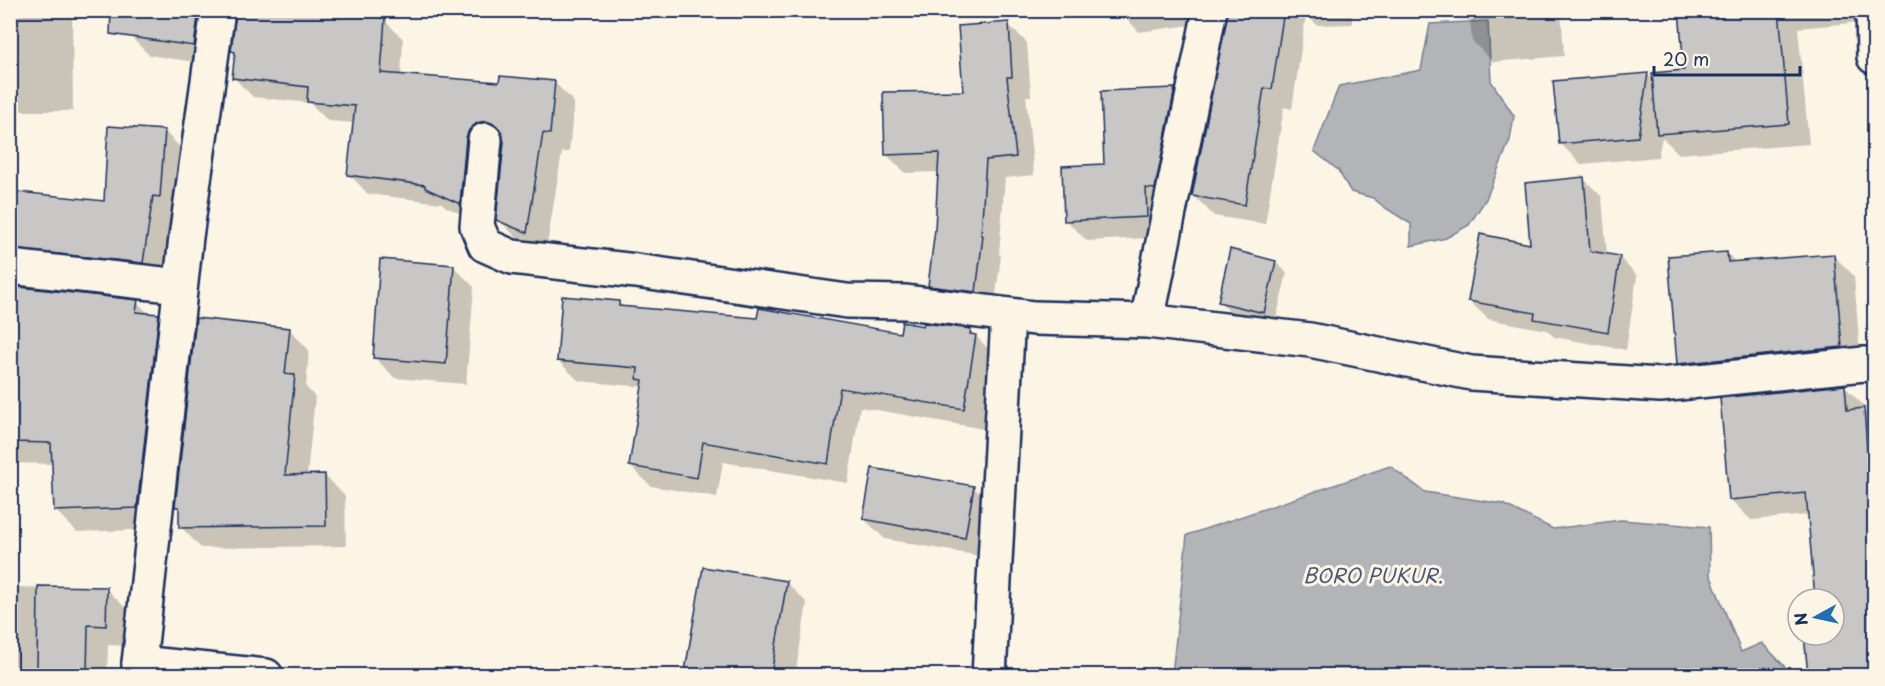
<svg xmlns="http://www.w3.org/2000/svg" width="1885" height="686" font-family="'Playpen Sans',sans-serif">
<rect width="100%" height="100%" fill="#fcf5e5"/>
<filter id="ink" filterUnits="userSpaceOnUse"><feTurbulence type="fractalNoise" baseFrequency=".0167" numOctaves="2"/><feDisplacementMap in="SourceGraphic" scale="12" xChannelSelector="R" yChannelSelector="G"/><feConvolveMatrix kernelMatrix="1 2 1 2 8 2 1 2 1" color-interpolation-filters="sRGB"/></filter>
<g filter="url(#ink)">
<path fill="#b2b4b8" stroke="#767f94" stroke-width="1.5" d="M1488,21L1491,81L1514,116L1510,140L1486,199L1469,225L1446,238L1411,246V224L1384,207L1373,198L1351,192L1338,170L1314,151L1339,86L1421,70L1430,24Z
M1390,466L1425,492L1503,504L1553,529L1621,520L1709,527L1710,574L1741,652L1762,643L1793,675H1172L1187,535Z"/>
<path fill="#0003" d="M10,10H72L73,111H10Z
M133,10H388L387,23L403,39L401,76L500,84L554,82L574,102L569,152H562L546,251L518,239L498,219L505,141L497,142L479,222L446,207L442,203L368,194L349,174L355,123L328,121L310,103L253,97L233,77L236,54L233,51L238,11H231L213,65L149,55L130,36Z
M758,10H801V11L759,12Z
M1119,10H1211L1212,22L1139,32Z
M1230,10H1303L1306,14V10H1352V24L1317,25L1306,15L1292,109L1284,107L1265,224L1214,216L1193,195Z
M1469,10H1561L1564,56L1493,62L1472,41Z
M1680,10H1874V21L1798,28L1809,144L1679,154L1662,137L1658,157L1581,164L1560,143L1555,83L1648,75L1654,81L1686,71Z
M1008,24L1027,43L1031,96H1026L1034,175L1005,178L999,254L1001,256L994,310L949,304L930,285L937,229L940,172L905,173L886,154L965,93Z
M1174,90L1195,110L1167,237L1087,241L1066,220L1106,166Z
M164,131L186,153L165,284L17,278L13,288L137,302L150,315H158L180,337L159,529L77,532L55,510L53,464L10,463V192L105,202Z
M1584,179L1602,197L1607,255L1619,257L1637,276L1626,350L1554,337L1547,330L1488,319L1469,301L1532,246Z
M1727,253L1736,263L1833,255L1854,276L1861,368L1699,384L1679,364Z
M1276,262L1287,273L1275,323L1230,312L1219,301Z
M454,267L474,287L466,384L395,378L374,357Z
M619,302L624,308L901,335L970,330L996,357L984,429L860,407L848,483L723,462L717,497L651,486L630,466L644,387L579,381L558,361Z
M289,329L309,350L306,387L315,397L307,476L324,475L345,496L346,546L201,548L181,527L180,510L177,506Z
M1844,386L1865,407V412L1874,421V676H1809L1806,635H1834V599H1817L1809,515L1751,520L1730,499Z
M973,487L994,508L985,557L885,539L864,519Z
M704,569L787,583L807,603L795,676H691L687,671Z
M14,587L106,589L127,609L126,646L108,645L107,676H14Z"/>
<path fill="#c8c7c6" stroke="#1b2f5e" stroke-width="1.5" d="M111,10H199L194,46L110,34Z
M236,10H300L385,18L381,73L499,82L500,76L555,81L550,134L543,133L527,233L496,220L504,142L502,133L496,125L486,121L477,123L469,130L466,138L460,204L425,188V185L347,175L355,106L307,102L308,87L232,78L235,52L231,51Z
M1228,10H1284L1272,89L1264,88L1245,205L1192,196Z
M1679,10H1779L1789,124L1657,134L1652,73L1684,70Z
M1009,22L1012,77H1007L1016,157L986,160L981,235L983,236L976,292L928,286L935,229L939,153L885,155L883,92L963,91L958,26Z
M1648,73L1638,137L1559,144L1553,81Z
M1175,88L1155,189L1146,188L1147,217L1064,221L1062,166L1104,164L1101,91Z
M108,126L165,130L160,197L153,196L143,263L10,249V191L104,201Z
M1584,177L1590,251L1620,256L1608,332L1534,319L1535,313L1468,301L1480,234L1530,244L1525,183Z
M1230,249L1276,261L1264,313L1218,302Z
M1727,252L1728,262L1834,254L1842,347L1677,364L1668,256Z
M380,259L454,265L446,364L373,358Z
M10,286L138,300L136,312L159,314L137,508L54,511L51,443L10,442Z
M562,296L619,301V306L757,318L759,308L900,333L902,322L923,326L924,323L971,329L970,334L976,335L964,409L840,388L828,464L703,442L697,478L629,466L643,380L637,379L638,368L557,361Z
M196,318L290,328L285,374L295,375L285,475L325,474L326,526L179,528V507H175Z
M1845,385L1847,410L1864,408L1875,556V675H1808L1804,635H1834V599H1815L1806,493L1729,500L1720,398Z
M872,468L974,486L965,538L863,519Z
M703,567L787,581L771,675H709L685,671Z
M38,586L107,587L106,626L88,625L87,674L37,673Z"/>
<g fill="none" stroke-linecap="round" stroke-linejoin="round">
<defs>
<path id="minor" d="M1873,10L1874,57
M485,140L477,226L485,245L512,257L636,271L847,301L906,302L1034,318L1147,321L1210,10
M10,267L180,286
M1147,321L1310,340L1471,373L1660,385L1864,364L1874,365
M139,663L266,676
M989,676L1008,315"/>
<path id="tertiary" d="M139,676V663L186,237L218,10"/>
</defs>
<use href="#minor" stroke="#1b2f5e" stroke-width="38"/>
<use href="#tertiary" stroke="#1b2f5e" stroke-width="38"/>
<use href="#minor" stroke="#fcf5e5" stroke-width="33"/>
<use href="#tertiary" stroke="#fcf5e5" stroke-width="33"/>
</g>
</g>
<g text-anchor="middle" stroke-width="6" stroke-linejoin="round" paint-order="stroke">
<g font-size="20" font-style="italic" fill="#485779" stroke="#fcf5e5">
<text x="1373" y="583">BORO PUKUR.</text>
</g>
</g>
<rect width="1885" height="686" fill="none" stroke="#fcf5e5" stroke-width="36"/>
<rect x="18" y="18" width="1849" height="650" fill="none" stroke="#1b2f5e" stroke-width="2" filter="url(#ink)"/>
<g transform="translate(1816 617) rotate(262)"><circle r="28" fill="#fcf5e5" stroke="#a2a6af" stroke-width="1.5"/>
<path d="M0-4.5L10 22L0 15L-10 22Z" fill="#1f6fb2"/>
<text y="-9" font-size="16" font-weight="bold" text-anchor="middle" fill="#1b2f5e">N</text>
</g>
<path d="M1654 66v9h146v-9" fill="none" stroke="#1b2f5e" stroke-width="3"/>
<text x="1663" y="66" font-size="18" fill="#1b2f5e" stroke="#fcf5e5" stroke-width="4.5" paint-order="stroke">20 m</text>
</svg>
